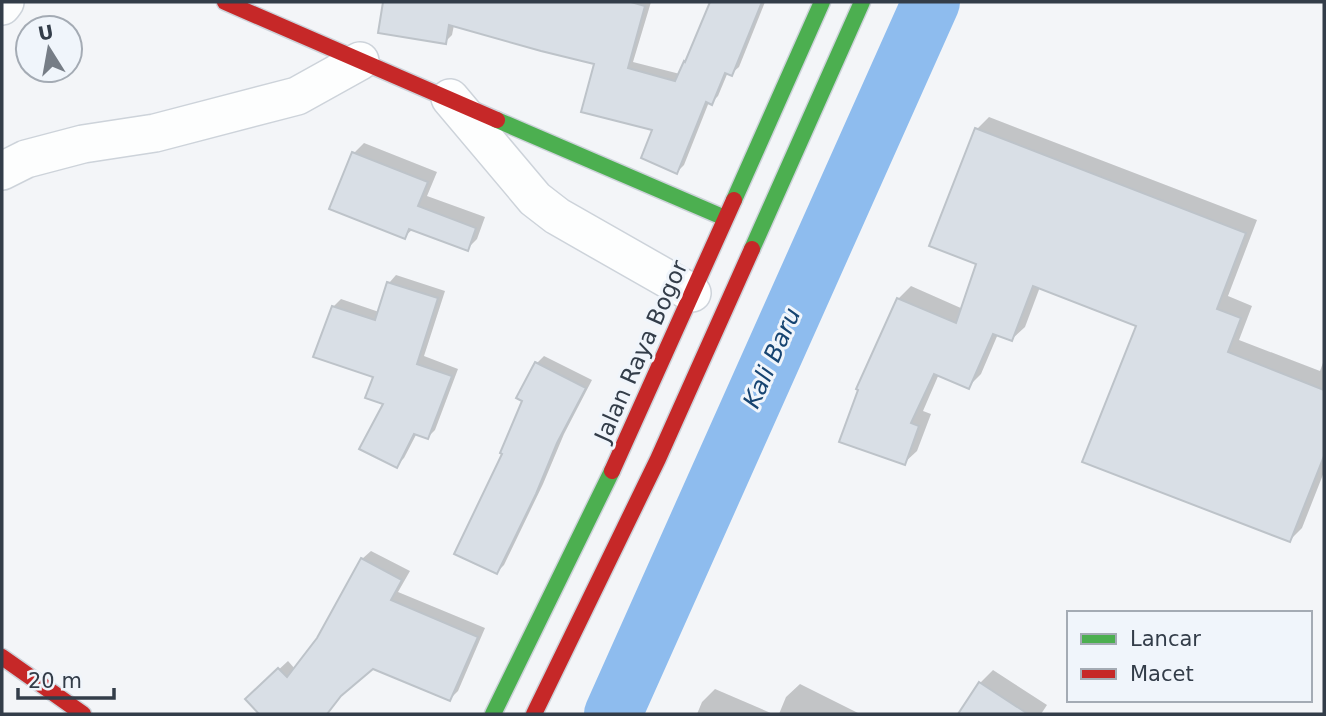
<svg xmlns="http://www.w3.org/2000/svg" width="1326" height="716" font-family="'DejaVu Sans',sans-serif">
<rect width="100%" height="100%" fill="#f3f5f8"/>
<path fill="#0003" d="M385,2H651L633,62L680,74L711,4L703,2H765L739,67L732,73L728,72L718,96L711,103L709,102L684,165L677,172L655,129L596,63L454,25L452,35L445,42L380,32Z
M989,117L1257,220L1228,296L1252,306L1239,340L1320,371L1324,360V472L1302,528L1290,540L1138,325L1040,287L1025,327L1012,339L998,334L981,374L968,387L939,374L923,411L931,414L917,451L904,463L898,299L911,286L963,309L978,263L977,129Z
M364,143L437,172L427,196L485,217L477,239L467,249L413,229L404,237L354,153Z
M396,275L445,291L424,356L458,369L435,430L428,437L417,433L404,458L396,466L385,404L375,376L333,307L341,299L379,312L389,283Z
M544,356L592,380L564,434L543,484L504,565L497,572L505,453L537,363Z
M371,551L410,571L398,592L485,628L458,691L450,699L372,667L322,714H262L247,699L288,661L295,669L319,639L362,559Z
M993,670L1047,705L1041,714H960L980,683Z
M800,684L860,714H779L786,697Z
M715,689L773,714H697L702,702Z"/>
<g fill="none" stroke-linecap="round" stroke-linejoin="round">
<path stroke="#8ebcee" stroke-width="58" d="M613,714L931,2"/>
</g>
<path fill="#d9dfe6" stroke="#bdc3c9" stroke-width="2" d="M383,2H631L645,6L628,68L675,81L684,61L685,62L710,2H762L732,76L725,73L712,105L706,102L677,174L641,158L652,130L581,112L594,64L541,51L449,25L446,44L378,33Z
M975,128L1246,233L1217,309L1241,318L1228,352L1324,390V456L1290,542L1082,462L1136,326L1033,286L1012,341L993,334L969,389L934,374L911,423L919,426L905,465L839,442L858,390L856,389L897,298L956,323L976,264L929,246Z
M352,152L428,182L418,206L476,228L468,251L409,229L405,239L329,209Z
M387,282L438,298L417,364L452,376L428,439L414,434L397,468L359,449L383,404L365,398L373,377L313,357L332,306L375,320Z
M535,362L586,388L557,443L536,494L497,574L454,554L502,454L500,453L522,401L516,398Z
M361,558L402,580L391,600L478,637L450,701L373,669L341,696L327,714H259L245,699L278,668L287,677L317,638Z
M979,682L1028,714H958Z"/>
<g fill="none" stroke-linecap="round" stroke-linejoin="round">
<defs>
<path id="street" d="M2,6L5,2
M450,98L535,199L557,216L692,293
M2,171L26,159L83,144L155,133L297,96L360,61"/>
<path id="fast" d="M497,120L725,218
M734,200L822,2
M752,249L862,2
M493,714L612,471"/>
<path id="jam" d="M225,2L497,120
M612,471L734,200
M2,657L83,714
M534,714L658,459L752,249"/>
</defs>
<use href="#street" stroke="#cdd3da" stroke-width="40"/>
<use href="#fast" stroke="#cdd3da" stroke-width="19"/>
<use href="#jam" stroke="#cdd3da" stroke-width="19"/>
<use href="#street" stroke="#fdfefe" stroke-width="37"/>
<use href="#fast" stroke="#4caf50" stroke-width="16"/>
<use href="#jam" stroke="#c62828" stroke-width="16"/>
</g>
<g text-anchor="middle" stroke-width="6" stroke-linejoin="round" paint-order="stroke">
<g font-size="23" fill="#333d49" stroke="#f0f5fb">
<text transform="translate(641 351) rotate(-66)" y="8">Jalan Raya Bogor</text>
</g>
<g font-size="24" font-style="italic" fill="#164471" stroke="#f0f5fb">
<text transform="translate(772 358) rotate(-66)" y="8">Kali Baru</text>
</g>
</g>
<rect width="1326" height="716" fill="none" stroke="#333d49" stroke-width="7"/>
<rect x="1067" y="611" width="245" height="91" fill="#f0f5fb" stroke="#a4abb4" stroke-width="2"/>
<rect x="1081" y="634" width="35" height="10" fill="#4caf50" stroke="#a4abb4" stroke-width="2"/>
<text x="1130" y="646" font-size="21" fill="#333d49">Lancar</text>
<rect x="1081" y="669" width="35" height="10" fill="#c62828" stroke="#a4abb4" stroke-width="2"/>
<text x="1130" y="681" font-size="21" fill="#333d49">Macet</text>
<g transform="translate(49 49) rotate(349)"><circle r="33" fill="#f0f5fb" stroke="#a4abb4" stroke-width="2"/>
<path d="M0-5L12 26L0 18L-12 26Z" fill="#767d86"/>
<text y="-10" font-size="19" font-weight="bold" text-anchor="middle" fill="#333d49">U</text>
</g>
<path d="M18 688v10h96v-10" fill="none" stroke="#333d49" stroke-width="3.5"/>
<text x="28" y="688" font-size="21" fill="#333d49" stroke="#f0f5fb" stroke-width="5" paint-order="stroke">20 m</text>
</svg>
